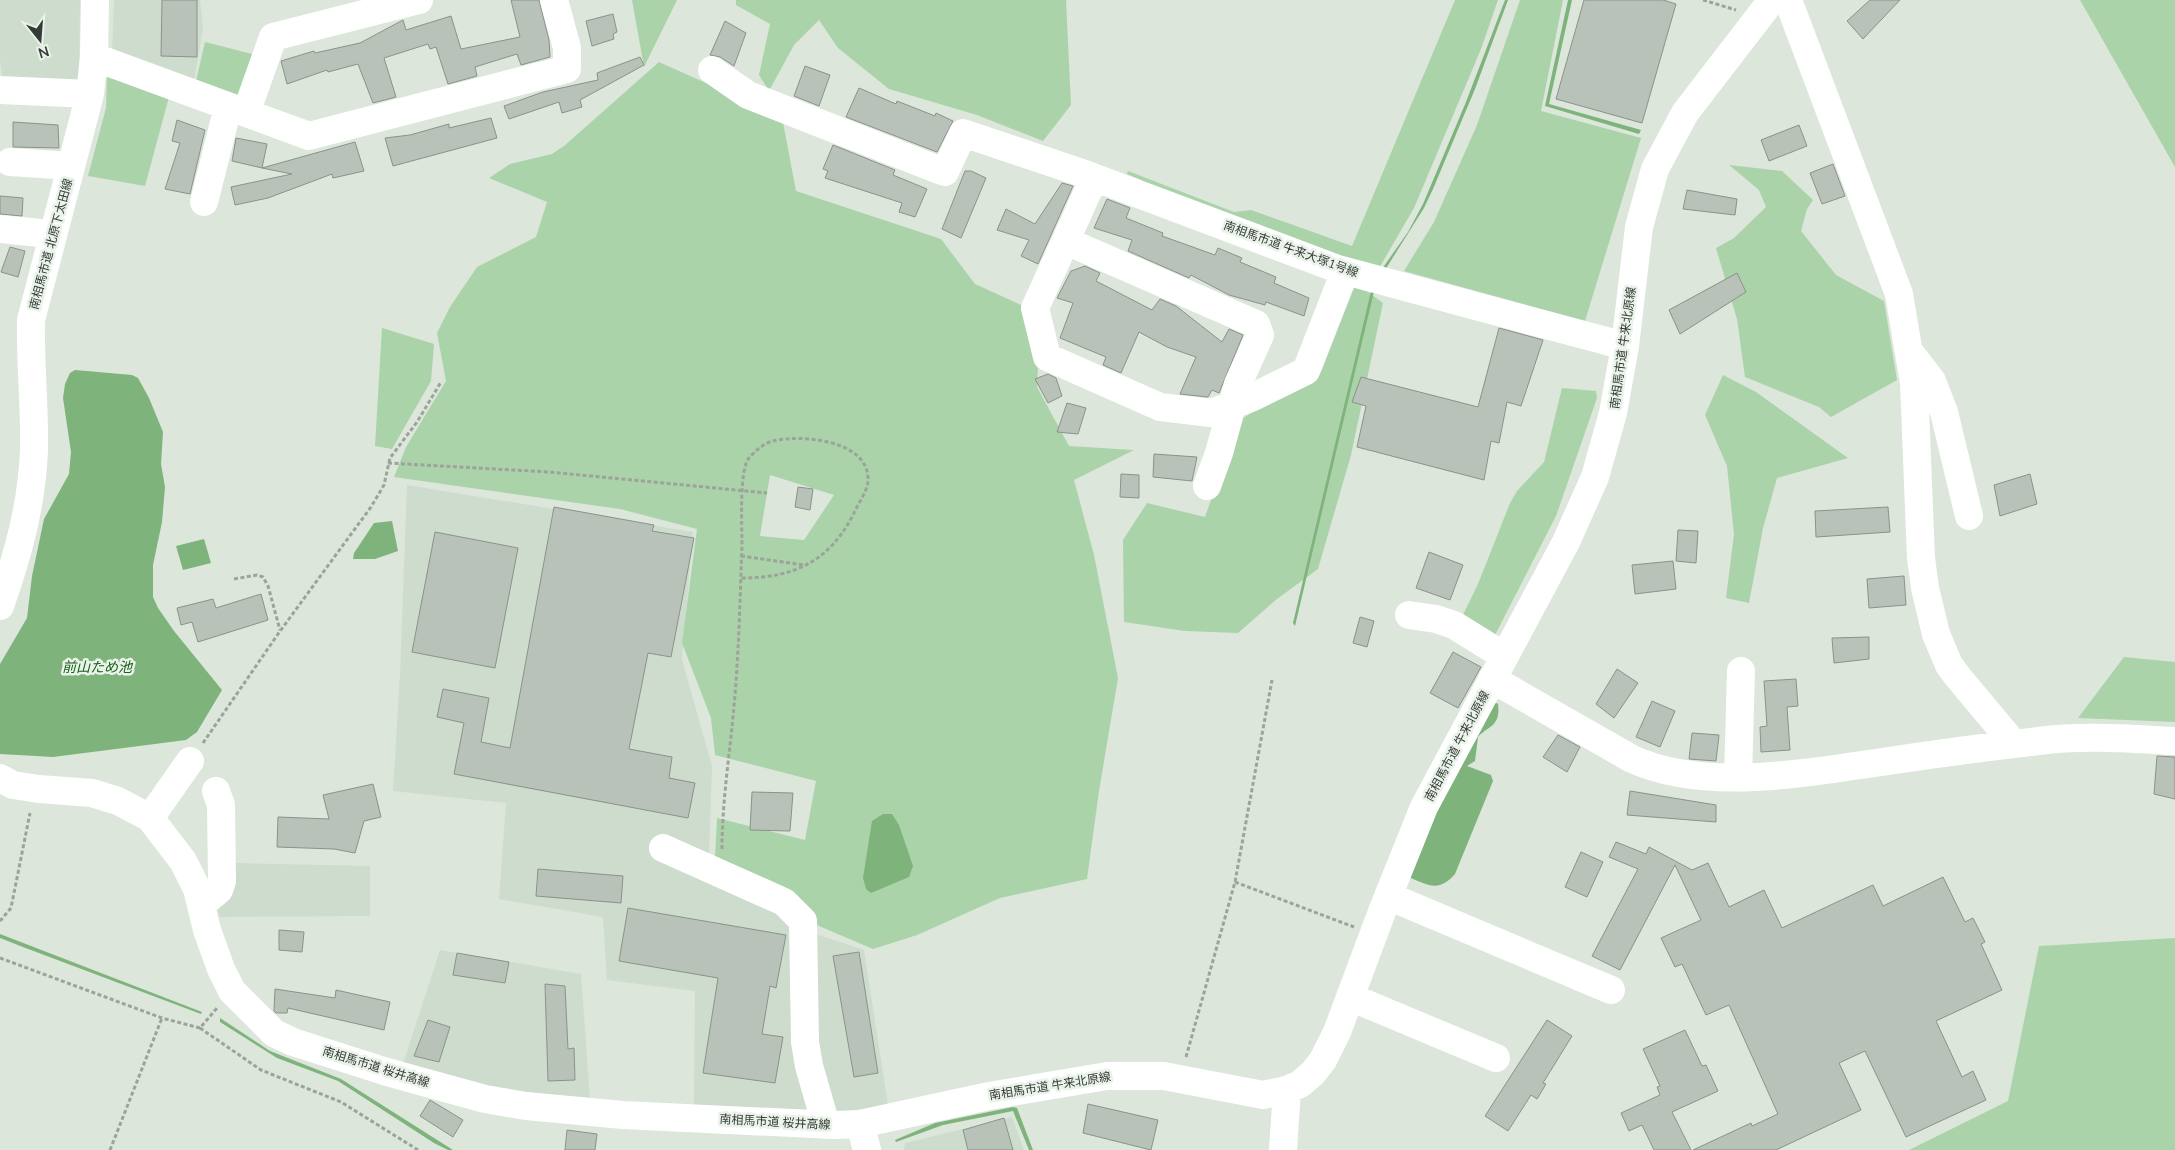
<svg xmlns="http://www.w3.org/2000/svg" width="2175" height="1150" font-family="'Nunito Sans','Noto Sans JP',sans-serif">
<rect width="100%" height="100%" fill="#dce6db"/>
<path fill="#cddccc" d="M0,0H80L79,87L3,83L0,61Z
M114,0H200L203,28L194,81L112,52Z
M407,485L693,532L682,660L712,766L709,856L729,889L815,934L864,950L888,1105L841,1113L694,1108L695,991L607,980L603,917L499,899L506,803L393,791L400,675Z
M230,863L370,866V916L220,917L215,900Z
M440,950L581,974L590,1099L510,1092L403,1064Z
M1012,1117L1024,1150H904L905,1143Z"/>
<path fill="#abd3a9" fill-rule="evenodd" d="M632,0H677L644,67Z
M736,0H1066L1071,105L1043,141L977,115L889,89L838,48L819,20L794,45L769,91L759,75L770,24L736,5Z
M1455,0H1498L1481,49L1414,208L1378,270L1147,187L1141,180L1127,174L1128,171L1234,212L1251,210L1352,246Z
M1520,0H1563L1541,111L1641,138L1585,321L1404,271L1434,222L1477,125Z
M2080,0H2175V167Z
M205,42L256,55L247,89L235,98L195,85Z
M659,62L782,117L796,191L941,239L975,284L1030,309L1039,344L1037,387L1069,446L1134,450L1074,480L1094,555L1118,678L1099,791L1087,879L1000,898L917,935L873,949L819,926L783,894L715,859L717,818L805,840L816,781L715,755L711,718L682,643L697,529L620,509L394,477L406,447L446,381L437,333L450,307L477,267L536,237L547,202L489,178L510,164L552,154L564,146ZM770,475L834,495L804,540L760,536Z
M107,74L169,97L145,186L88,176L106,108Z
M1729,165L1782,171L1813,200L1807,209L1801,231L1836,275L1884,301L1897,380L1831,417L1819,407L1745,377L1737,319L1716,248L1734,238L1766,207L1759,190Z
M1356,283L1383,303L1351,455L1318,569L1277,599L1238,633L1185,631L1124,622L1123,540L1147,503L1205,517L1235,432L1243,418L1321,372Z
M382,328L434,344L431,381L392,449L375,446Z
M1723,375L1756,392L1848,458L1777,478L1763,528L1749,603L1726,598L1734,534L1727,466L1705,415Z
M1562,388L1596,391L1597,398L1556,516L1494,637L1461,619L1478,584L1510,503L1517,491L1544,462Z
M2124,657L2175,662V722L2078,718Z
M2175,938V1150H1909L2008,1101L2039,946Z"/>
<path fill="#7eb37c" d="M1505,0H1508L1475,89L1433,189L1424,208L1385,270L1382,269L1408,232L1423,204L1466,102Z
M1568,0H1572L1549,104L1641,130L1639,134L1545,106Z
M1372,287H1375L1295,626L1293,623Z
M75,370L132,375L138,378L149,398L163,432L161,464L165,487L162,522L153,565V597L158,608L174,631L222,690L197,732L186,740L53,757L0,754V664L27,618L32,576L44,519L69,474L71,452L63,398L65,384L70,373Z
M392,521L398,551L375,559H353L354,553L374,523Z
M204,539L211,563L183,570L176,546Z
M1493,701L1498,704C1501,727 1487,726 1478,737L1475,761L1467,766L1491,775L1493,781L1455,874C1438,893 1429,885 1408,877L1439,804Z
M883,814H892L899,825L913,866L909,877L871,893L866,889L863,878L872,821Z
M0,934L202,1012L201,1014L23,947L0,938Z
M220,1018L270,1051L341,1079L453,1150H448L434,1143L338,1081L277,1058L220,1022Z
M1013,1107L1017,1108L1033,1150H1029L1013,1111L943,1125L896,1142L895,1140L935,1123Z"/>
<path fill="#b8c2b8" stroke="#8a9389" d="M162,0H197V57L161,56Z
M511,0H539L549,40L550,57L521,65L517,54L475,67L477,76L448,84L436,47L430,49L428,44L384,58L396,97L373,103L358,64L328,72L327,70L287,84L281,61L314,51L315,53L360,43L403,20L406,30L451,16L461,49L520,37Z
M1584,0H1663L1676,4L1642,123L1556,99Z
M1870,0H1900L1863,39L1847,21Z
M613,14L617,32L613,34L614,39L592,46L586,21Z
M725,21L746,33L734,66L720,57L710,55Z
M640,57L644,65L580,100L582,107L562,113L559,102L509,119L504,106L543,92L598,80L597,73Z
M805,66L830,75L819,106L794,96Z
M859,88L896,104L897,101L935,116L936,113L953,121L937,152L846,117Z
M491,118L497,138L393,166L385,138L410,135L449,124V128Z
M177,120L205,130L190,194L165,189L180,143L172,141Z
M13,122L58,125L59,148L13,147Z
M1799,125L1807,146L1769,161L1761,140Z
M236,138L267,144L262,168L232,161Z
M355,142L364,171L333,178L332,174L268,198L235,205L231,187L292,174L262,168Z
M833,145L895,170L893,175L927,189L915,217L899,212L902,203L825,178L828,171L823,169Z
M1833,164L1845,196L1822,204L1810,173Z
M965,171H971L986,178L961,238L942,229Z
M1062,183L1073,186L1038,264L1021,256L1029,240L997,230L1006,209L1035,224Z
M1687,190L1737,199L1735,215L1683,209Z
M0,196L23,198L22,216L0,214Z
M1107,199L1130,208L1126,218L1163,233L1162,236L1215,255L1218,248L1242,258L1240,262L1276,277L1274,283L1309,298L1304,316L1266,302L1265,305L1229,295L1191,275L1189,278L1128,251L1132,240L1094,228Z
M10,247L25,251L18,277L1,272Z
M1085,266L1100,273L1096,281L1152,310L1160,299L1176,306L1222,342L1229,329L1243,335L1219,393L1212,390L1208,397L1180,394L1196,357L1167,347L1139,332L1121,373L1103,365L1106,357L1060,338L1073,303L1057,298L1071,271Z
M1737,273L1746,292L1680,334L1669,310Z
M1499,328L1543,340L1521,406L1507,402L1499,443L1491,441L1484,480L1357,447L1366,406L1352,402L1361,377L1478,407Z
M1048,374L1056,378L1062,396L1048,403L1035,379Z
M1067,403L1086,408L1078,434L1057,432Z
M1154,454L1197,457L1192,481L1153,477Z
M1121,474L1139,475V498L1120,497Z
M2030,474L2037,504L2000,516L1994,485Z
M798,487L813,489L810,510L795,507Z
M554,507L654,525L652,531L694,538L671,657L648,653L629,749L672,757L669,778L695,783L688,818L454,774L464,723L437,717L443,689L489,698L481,742L510,748Z
M1888,507L1890,532L1816,537L1815,511Z
M1678,530L1698,531L1696,563L1676,561Z
M435,532L518,548L495,668L412,652Z
M1429,552L1463,565L1450,600L1416,588Z
M1673,561L1676,589L1635,594L1632,565Z
M1904,576L1906,605L1869,608L1867,579Z
M261,594L268,620L198,642L192,622L181,625L177,608L213,599L216,608Z
M1360,617L1374,621L1367,647L1353,643Z
M1869,637V659L1834,663L1832,638Z
M1453,652L1481,667L1458,708L1430,693Z
M1617,669L1638,683L1614,718L1596,704Z
M1796,679L1798,706L1787,707L1790,750L1761,752L1760,727L1767,726L1764,681Z
M1652,701L1675,711L1660,747L1636,737Z
M1692,733L1719,735L1716,761L1689,759Z
M1558,735L1580,747L1567,772L1543,757Z
M2157,756L2175,757V799L2154,794Z
M373,784L381,817L364,821L355,853L334,849L277,847L278,817L329,819L323,795Z
M1630,791L1716,805V822L1627,815Z
M752,792L793,793L790,831L750,830Z
M1616,842L1646,854L1649,847L1692,870L1708,863L1729,907L1764,890L1782,928L1873,885L1883,906L1943,877L1965,922L1973,918L1985,942L1981,944L2002,990L1936,1021L1962,1077L1973,1071L1986,1100L1906,1137L1865,1051L1839,1063L1861,1110L1776,1150H1693L1751,1123L1752,1126L1778,1114L1729,1005L1706,1015L1682,964L1675,967L1661,938L1701,920L1675,865L1620,970L1592,956L1638,869L1609,857Z
M1581,852L1603,862L1587,897L1565,887Z
M538,869L623,876L621,903L536,896Z
M628,908L786,935L776,988L770,986L762,1034L783,1037L775,1083L703,1073L718,978L619,961Z
M279,930L304,932L302,952L279,950Z
M859,952L878,1073L854,1077L833,956Z
M457,953L509,962L505,983L453,975Z
M545,984L565,986L568,1049L574,1048L575,1080L548,1081Z
M275,989L335,998L336,990L390,1002L384,1030L288,1008L287,1013H276L274,1011Z
M428,1020L450,1027L439,1062L414,1056Z
M1547,1020L1572,1036L1543,1083L1546,1084L1537,1099L1531,1095L1508,1131L1485,1116Z
M1685,1030L1702,1066L1706,1065L1718,1091L1672,1112L1691,1150H1654L1642,1125L1629,1131L1621,1113L1660,1095L1657,1087L1660,1086L1643,1049Z
M430,1100L463,1120L453,1137L420,1116Z
M1088,1104L1158,1120L1151,1150L1083,1133Z
M1004,1118L1013,1150H968L963,1130Z
M567,1130L597,1134L595,1150H565Z"/>
<g fill="none" stroke-linecap="round" stroke-linejoin="round">
<path stroke="#9ba39b" stroke-width="3" stroke-dasharray="4 2.5" stroke-linecap="butt" d="M1703,0L1736,10
M388,463L549,472L767,493
M741,556L804,565
M234,579L257,575L263,577L268,586L280,630
M203,743L278,634L371,507L384,485L390,458L417,422L441,382
M722,849C722,801 730,753 734,706C739,652 740,598 742,544C742,526 739,470 749,458C755,451 764,443 773,441C802,434 871,440 868,482C867,491 858,504 854,513C830,561 795,578 741,578
M1235,882L1354,927
M0,921L11,908L30,813
M0,958L162,1018L200,1028L217,1008
M200,1028L261,1070L341,1102L418,1150
M1186,1057L1235,882L1272,680
M110,1150L162,1018"/>
<path stroke="#fff" stroke-width="28" d="M1788,0L1899,294L1914,383L1921,558L1925,588L1936,634L1949,665L1958,677L2014,744
M94,57L309,136L567,69V48L554,0
M712,70L748,95L939,170L945,172L963,133L1085,174L1338,269L1625,346
M0,90L90,94
M246,113L273,37L419,0
M10,162L71,166
M1094,178L1035,308L1047,357L1160,407L1211,413L1251,398L1306,371L1345,271
M204,202L228,107
M0,229L40,233L51,237
M1066,241L1256,324L1260,335L1238,384L1219,453L1207,486
M1912,355L1932,381L1944,412L1969,516
M0,606C18,555 32,504 34,450C35,407 30,364 31,320L90,94L94,57L95,0
M1409,615L1436,619L1454,625L1504,656
M1492,679L1632,759C1705,792 1805,773 1882,762C1934,754 1987,747 2039,741C2084,735 2130,739 2175,741
M1738,777L1741,671
M0,778L13,785L39,789L92,793L118,801L150,818L183,861L197,889L207,930L221,969L232,991L274,1033L293,1042L387,1072L485,1099L526,1106L623,1115L835,1125L860,1124L867,1150
M150,818L190,761
M663,848L784,902L803,921L805,1042L809,1066L826,1125
M1388,896L1611,990
M201,905L219,890L222,881L221,805L216,791
M1350,997L1496,1058
M860,1124L989,1096L1107,1076H1164L1263,1095L1287,1090L1300,1084L1313,1073L1323,1060L1337,1032L1383,909L1424,807L1566,542L1595,477L1613,413L1625,346L1639,227L1655,169L1685,113L1772,0
M1283,1150L1287,1090"/>
</g>
<g text-anchor="middle" stroke-width="5" stroke-linejoin="round" paint-order="stroke">
<g font-size="12" fill="#373b37" stroke="#e9f3e9">
<text transform="translate(51 244) rotate(-75)" y="4">南相馬市道 北原下太田線</text>
<text transform="translate(1291 249) rotate(20)" y="4">南相馬市道 牛来大塚1号線</text>
<text transform="translate(1623 348) rotate(-82)" y="4">南相馬市道 牛来北原線</text>
<text transform="translate(1457 746) rotate(-62)" y="4">南相馬市道 牛来北原線</text>
<text transform="translate(376 1067) rotate(17)" y="4">南相馬市道 桜井高線</text>
<text transform="translate(1050 1086) rotate(-9)" y="4">南相馬市道 牛来北原線</text>
<text transform="translate(775 1122) rotate(3)" y="4">南相馬市道 桜井高線</text>
</g>
<g font-size="14" font-style="italic" fill="#156018" stroke="#e9f3e9">
<text x="97" y="672">前山ため池</text>
</g>
</g>
<g transform="translate(40 40) rotate(163)" stroke="#e9f3e9" stroke-width="4" paint-order="stroke">
<path d="M0-4L9 19L0 12L-9 19Z" fill="#373b37"/>
<text y="-8" font-size="14" font-weight="bold" text-anchor="middle" fill="#373b37">N</text>
</g>
</svg>
